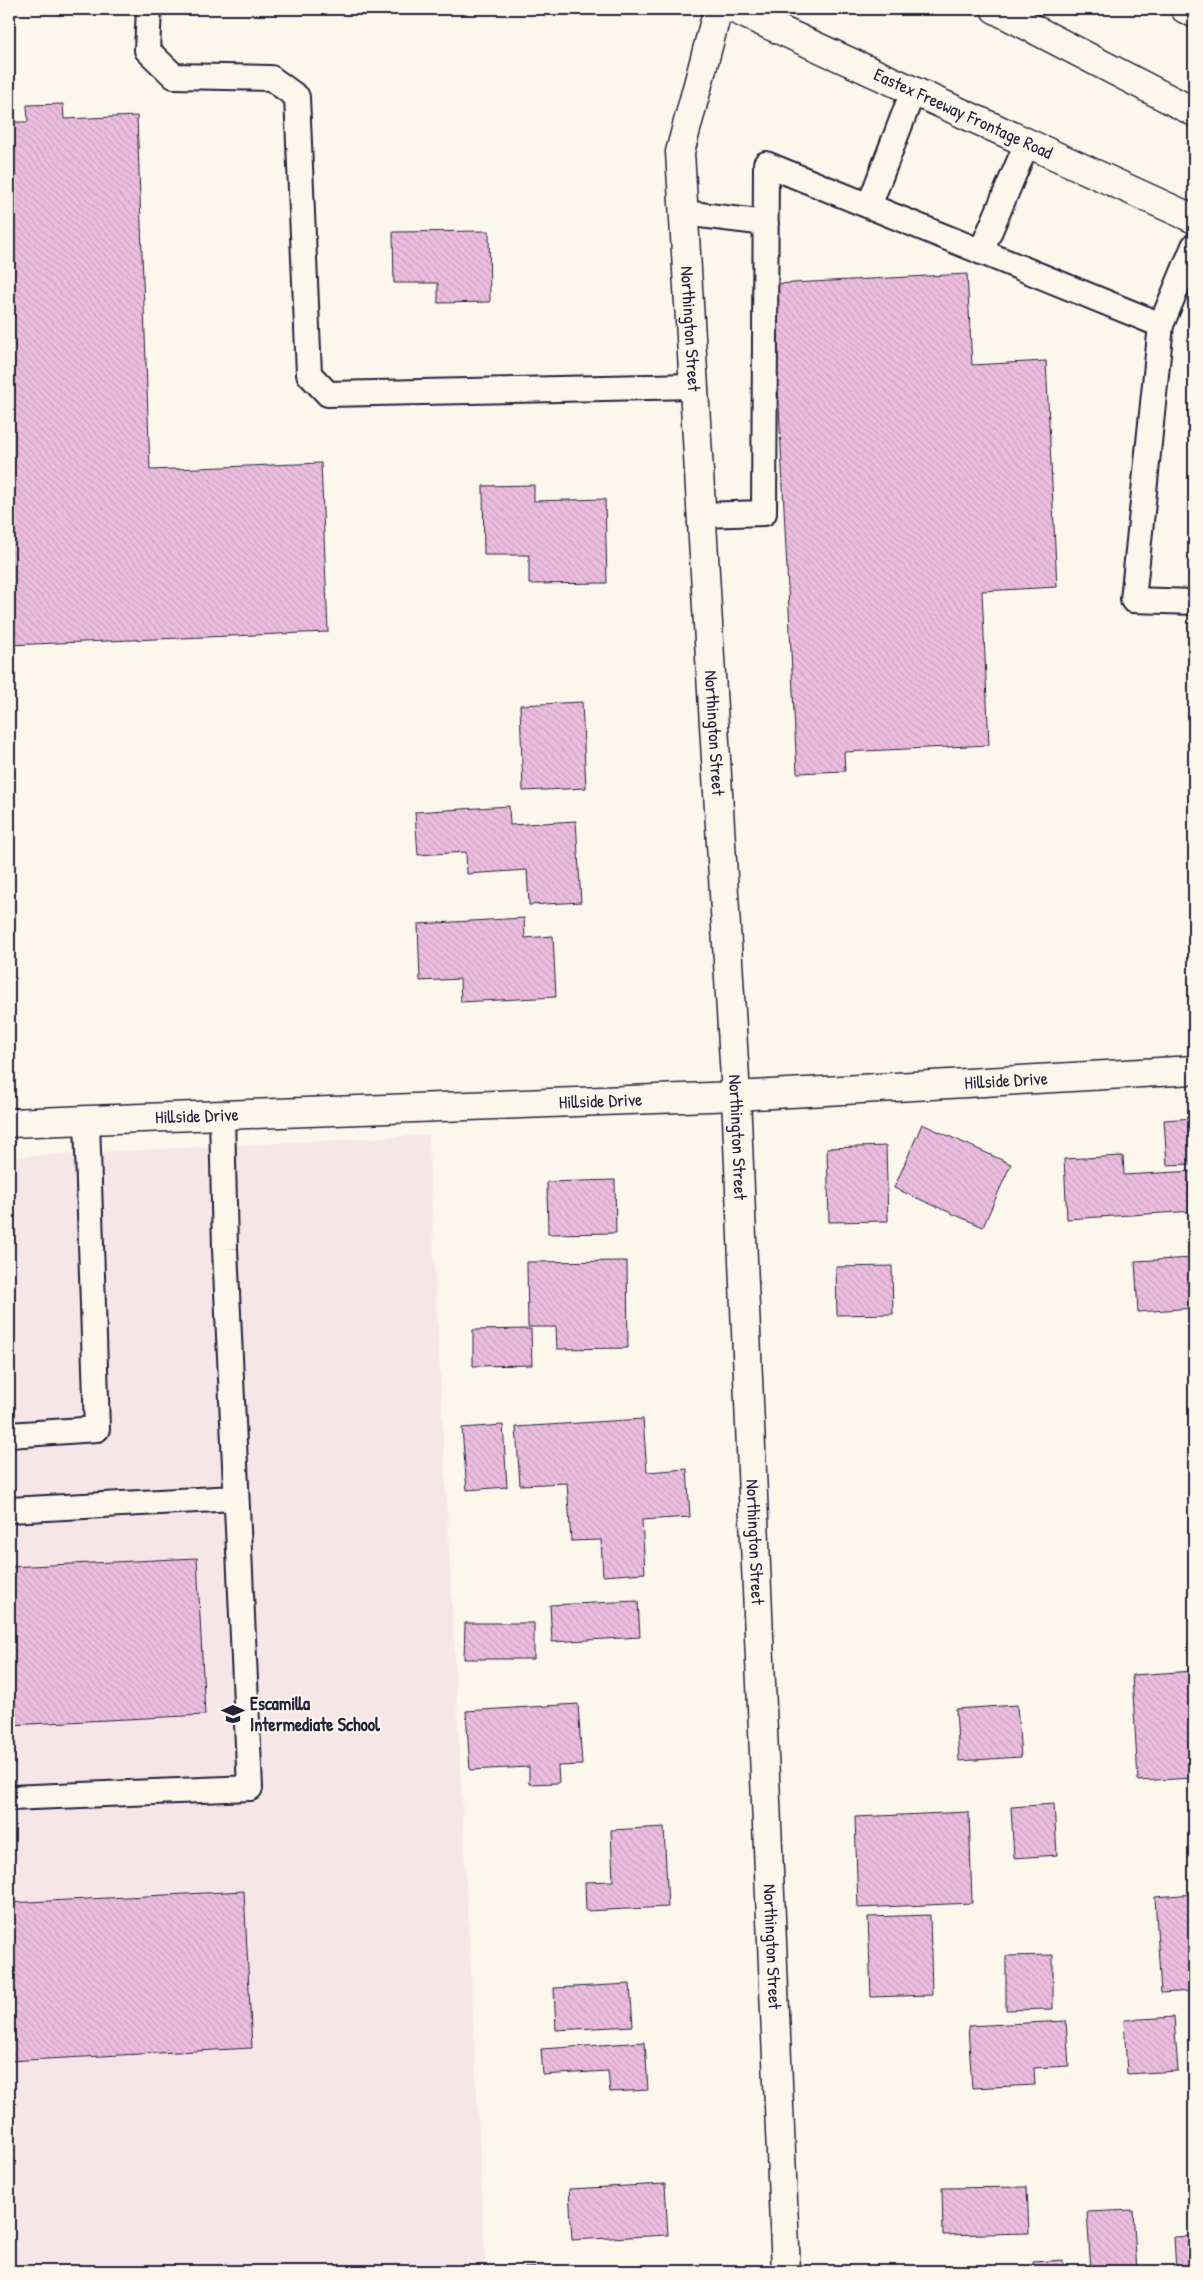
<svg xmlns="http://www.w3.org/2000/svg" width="1203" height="2280" font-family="'Patrick Hand',sans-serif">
<defs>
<pattern id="building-back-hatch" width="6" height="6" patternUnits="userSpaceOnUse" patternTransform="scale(1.25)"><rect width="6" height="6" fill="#edbddf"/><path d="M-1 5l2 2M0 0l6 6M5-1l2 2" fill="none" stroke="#cba2c0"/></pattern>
</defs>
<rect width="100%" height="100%" fill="#fbf7ec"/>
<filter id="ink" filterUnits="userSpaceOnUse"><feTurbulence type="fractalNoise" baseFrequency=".02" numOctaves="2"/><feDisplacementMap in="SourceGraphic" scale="10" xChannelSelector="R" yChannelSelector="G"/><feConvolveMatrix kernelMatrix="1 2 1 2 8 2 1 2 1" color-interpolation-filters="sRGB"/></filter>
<g filter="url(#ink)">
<path fill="#f7e6e8" d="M428,1135L486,2271H9V1157Z"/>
<path fill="url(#building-back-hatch)" stroke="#22223b" d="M63,104L64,119L137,116L150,470L321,463L328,632L9,645V122H28L27,105Z
M489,231L490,302L438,303V283H394L393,232Z
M967,274L972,365L1046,361L1057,587L982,591L989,745L844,752L845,771L797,773L773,284Z
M534,485V501L605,499L607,583L529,584V555H484L483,486Z
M582,702L586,788L523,791L520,705Z
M509,806L510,825L576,821L581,902L529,905L527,870L467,874L466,852L418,855L415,812Z
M524,918L525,938L553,936L556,997L461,1002L460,979L420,981L418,924Z
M1194,1118V1164L1167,1165L1164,1120Z
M922,1124L1011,1164L983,1227L894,1188Z
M886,1146L888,1221L829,1222L827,1148Z
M1123,1156L1124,1175L1194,1171V1211L1067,1219L1064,1159Z
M615,1180L616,1233L548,1234L547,1182Z
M1194,1258V1308L1138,1312L1135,1261Z
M627,1261L628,1348L557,1349L556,1327H528L527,1262Z
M892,1266L893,1314L837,1315L836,1267Z
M531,1329L532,1365L473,1366V1330Z
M643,1419L647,1472L687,1469L690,1517L642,1520L645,1573L603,1576L601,1540L571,1541L567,1483L520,1485L516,1427Z
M503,1425L507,1487L467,1490L462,1428Z
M197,1558L205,1715L9,1725V1567Z
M638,1601L640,1637L552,1642L550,1605Z
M465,1623H534V1659H464Z
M1194,1671V1778L1138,1781L1132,1675Z
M578,1704L582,1765L558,1766L559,1783L529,1784V1767L470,1770L466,1711Z
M1017,1705L1021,1757L959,1761L956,1709Z
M1054,1804L1057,1855L1014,1858L1011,1807Z
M969,1812L972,1903L858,1908L855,1817Z
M664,1827L668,1907L586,1911L585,1882L613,1881L611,1830Z
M244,1891L252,2048L9,2061V1903Z
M1194,1894V1991L1161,1993L1155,1897Z
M930,1915L932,1995L871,1997L868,1917Z
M1053,1955V2009L1006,2010V1956Z
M630,1984L633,2026L556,2030L554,1988Z
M1174,2017L1178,2071L1127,2074L1124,2020Z
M1066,2021L1069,2066L1034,2068L1035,2085L972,2088L968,2026Z
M645,2042L648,2090L610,2092L608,2071L543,2075L541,2049Z
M665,2184L668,2235L572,2240L569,2189Z
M1027,2187L1029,2233L943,2235L942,2188Z
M1133,2210L1137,2271H1091L1087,2212Z
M1194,2236V2271H1176L1174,2237Z
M1063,2260L1064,2271H1034L1033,2262Z
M573,2266V2271H524V2268Z"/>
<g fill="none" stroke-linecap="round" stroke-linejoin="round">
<defs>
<path id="lane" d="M149,9L147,50L174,76L271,78L297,97L309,374L328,394L694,386
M869,206L913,91
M684,213L766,223
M981,252L1027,143
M1161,325L1194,246
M702,515L764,513L766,164L1161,325L1133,600L1194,602
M9,1435L97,1429L87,1121
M9,1510L235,1498
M9,1798L250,1788L225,1249L222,1115"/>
<g id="street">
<path id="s1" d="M718,9L680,152L736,1096L786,2271"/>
<path id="s2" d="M9,1123L736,1096L1194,1070"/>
</g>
<g id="secondary">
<path id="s3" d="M734,9L1194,219"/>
</g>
<path id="highway" d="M995,9L1194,112
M1185,9L1194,13"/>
</defs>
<use href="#lane" stroke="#22223b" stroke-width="28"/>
<use href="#street" stroke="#22223b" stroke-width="31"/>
<use href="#secondary" stroke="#22223b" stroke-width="31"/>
<use href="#highway" stroke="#22223b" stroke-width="31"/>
<use href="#lane" stroke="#fbf7ec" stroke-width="24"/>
<use href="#street" stroke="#fbf7ec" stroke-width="28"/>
<use href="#secondary" stroke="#fbf7ec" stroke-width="28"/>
<use href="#highway" stroke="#fbf7ec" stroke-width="28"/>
</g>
</g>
<defs>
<symbol id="school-bare" viewBox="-9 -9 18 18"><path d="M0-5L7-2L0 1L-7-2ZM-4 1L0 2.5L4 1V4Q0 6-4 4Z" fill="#22223b" stroke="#fbf7ec" stroke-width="2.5" paint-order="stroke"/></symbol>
</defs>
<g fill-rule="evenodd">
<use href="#school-bare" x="217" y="1698" width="32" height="32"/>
</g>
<g text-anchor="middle" stroke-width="4.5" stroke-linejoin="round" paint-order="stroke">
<g font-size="18" fill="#22223b" stroke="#fbf7ec">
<text dy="6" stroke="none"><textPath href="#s3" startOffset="252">Eastex Freeway Frontage Road</textPath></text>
<text dy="6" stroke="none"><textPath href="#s1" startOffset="325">Northington Street</textPath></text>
<text dy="6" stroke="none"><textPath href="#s1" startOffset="730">Northington Street</textPath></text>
<text dy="6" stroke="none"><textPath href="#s2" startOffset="998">Hillside Drive</textPath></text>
<text dy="6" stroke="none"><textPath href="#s2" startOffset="592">Hillside Drive</textPath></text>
<text dy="6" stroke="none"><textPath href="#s2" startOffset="188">Hillside Drive</textPath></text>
<text dy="6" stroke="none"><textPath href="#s1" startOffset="1135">Northington Street</textPath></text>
<text dy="6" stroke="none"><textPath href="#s1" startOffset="1540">Northington Street</textPath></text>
<text dy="6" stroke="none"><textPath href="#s1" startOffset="1945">Northington Street</textPath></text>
</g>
<g font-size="18" font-weight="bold" fill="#22223b" stroke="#fbf7ec" text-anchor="start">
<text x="250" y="1710">Escamilla<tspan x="250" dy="21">Intermediate School</tspan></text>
</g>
</g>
<rect width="1203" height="2280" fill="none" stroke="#fbf7ec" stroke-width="30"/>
<rect x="15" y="15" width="1173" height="2250" fill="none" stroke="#22223b" stroke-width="2" filter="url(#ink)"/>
</svg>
